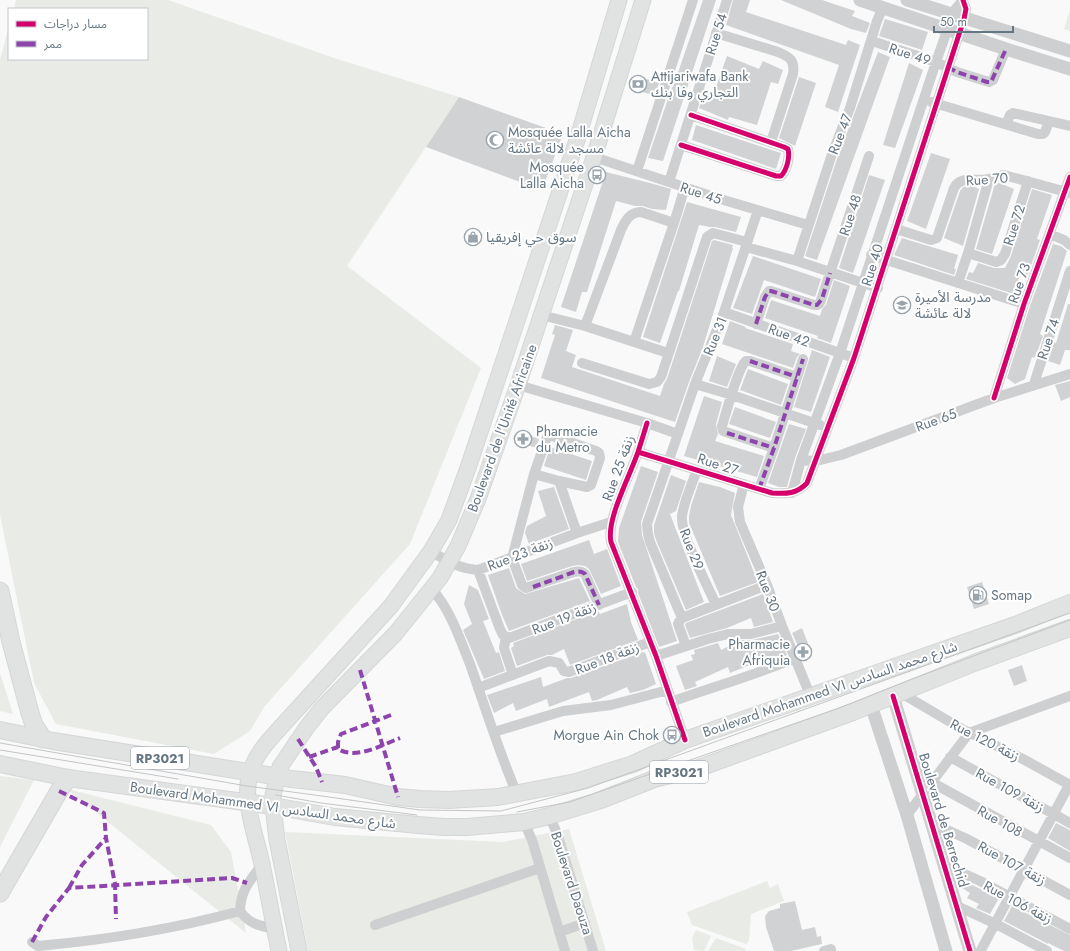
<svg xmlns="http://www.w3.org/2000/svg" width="1070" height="951" font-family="Jost,'Noto Sans Arabic',sans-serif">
<rect width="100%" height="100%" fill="#f9f9f9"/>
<path fill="#e8ebe6" d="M16,0H168L334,58L459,97L347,266L481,368L410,544L264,707L250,731L214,754L56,724L34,683L0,515V60L9,26V59H147V9H14Z
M1070,10V31L1064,29Z
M0,673L13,714L0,711Z
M0,776L34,780L0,847Z
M67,789L211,825L231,852L246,933Z
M569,829L606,951H308L285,832L503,842Z
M767,881L770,888L778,884L784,901L751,914L749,941L746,944L692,925L687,912Z
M696,930L711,936L704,951L694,950L692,938Z
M716,938L746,949L745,951H708Z"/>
<path fill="#d0d2d3" d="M703,0H716L663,161L648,158L672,87H673Z
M733,0H750L746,12L846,45L848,40L860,45L838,112L825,107L839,65L726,25Z
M781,0H822L855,11L852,16L870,23L866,33L851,29Z
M885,19L928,32L922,50L879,36Z
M878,52L890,57L817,260L805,256L838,156Z
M727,56L759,69L763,61L783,70L778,84L771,82L757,125L729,117L728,120L699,108L703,97L711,101Z
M909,63L923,70L895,148L883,145Z
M637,76L659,83L655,96L633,89Z
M799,77L816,83L795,146L779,138Z
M459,97L563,134L542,190L426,147Z
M696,125L781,153L776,169L692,140Z
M931,153L950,159L926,229L907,221Z
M606,172L650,183L671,189L666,210L652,209L643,206H635L616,201L587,292H582L576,312L561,307Z
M869,175L885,180L853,273L839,268Z
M1000,183L1014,189L992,254L976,249L992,194L995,184Z
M973,186L979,189L963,246L944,238L960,191L963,187Z
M1032,189L1052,195L1037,239L1040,240L1027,277L1020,275L1014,294L966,279L969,272L973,273L978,263L994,268H1005L1011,256Z
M687,202L741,217L736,232L715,227H710L699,225L679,291H678L660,343L643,337Z
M902,238L958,255L954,269H956L954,275L894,255Z
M714,240L733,245L732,248H733L703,347L689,382L675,422L541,378L555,335L552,334L555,325L573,330L566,351L576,355L572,367L660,396L664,384L667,379L712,241Z
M1053,244L1061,246L1067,251L1040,334L1043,336L1035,358L1032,357L1025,379L1015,384L1007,378L1030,306Z
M753,256L821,279L815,297L764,280L752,314L733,308Z
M834,280L850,286L831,343L817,338L818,336L765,318L771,300L820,316L822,309L826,305Z
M1068,304H1070V350H1065L1060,365L1048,361L1054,342L1056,343Z
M730,321L746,327L745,328L793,344L791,351L800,354L797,357L793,368L722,344Z
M812,350L830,357L811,412L794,407Z
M717,356L736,364L727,387L709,381Z
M748,369L788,384L781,405L740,390Z
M1070,381V397L1061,401L1055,385Z
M704,396L722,402L716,424L718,434L715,441L764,456L757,477L684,456Z
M735,407L776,422L770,438L729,424Z
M789,424L806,429L795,458L787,487H779L768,483Z
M522,433L539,439L536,448L519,442Z
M550,447L592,461L586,480L544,466Z
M641,466L658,472L641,522L642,535L677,641L659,647L638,593V589L636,587L618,542L619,528Z
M671,475L686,481L676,511L670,514L704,602L686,610L656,540L654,533V525Z
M699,482L720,487L735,493L731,515L758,582L720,596L689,523V516L691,506Z
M554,487L569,529L529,544L525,533L527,526L546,516L538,491Z
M589,540L594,554L607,549L621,586L601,594L589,569L585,566L579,565L572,566L527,581L521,564Z
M509,568L516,588L525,594L579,578L590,601L509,631L502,615L488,575Z
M982,582L989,604L974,609L967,587Z
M469,585L478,590L489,619L483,621L496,653L499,652L505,671L484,679L463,630L472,624L464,604Z
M763,594L773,622L754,627L751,618L727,628L690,638L685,625L686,623Z
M627,604L631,622L638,640L570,665L564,649L552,655H547L517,666L511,648L514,646L513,643L598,611L600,614Z
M802,628L811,651L802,655L792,633Z
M778,634L787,655L758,665L757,662L730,673L728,667L695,682L697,686L685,690L676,666L693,660L691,655L695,654L694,650L718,643L721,650L741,640H752Z
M643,652V653L645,652L656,684L643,690L630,693L627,687L597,700L592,701L589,692L549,707L547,699L516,711L513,703L494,713L487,695L541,677L543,687L567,678H571Z
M1022,665L1027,681L1014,686L1008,670Z
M1056,823L1070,830V851L1048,838Z
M962,880L999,898L990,914L976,908L979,904L967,898L970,893L959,886Z
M795,901L802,930L815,927L817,937L821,936L822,944L791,951H774L766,927L765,916L769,911L780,908V904Z
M1012,906L1070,935V951H1064L1048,943V944L1004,921Z"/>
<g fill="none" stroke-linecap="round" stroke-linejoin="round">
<defs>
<path id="secondary" d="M279,951C273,922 268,893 262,864C256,836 242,801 250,774C254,756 268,741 280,728L391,606L431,551L449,520L469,465L578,137L619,0
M299,951L277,840L273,806V795L280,767L307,727L322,708L395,634L412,613L440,578L458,546L478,499L518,385L594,157L643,0"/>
<path id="primary" d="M0,730L53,741L292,779L345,785L398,797L420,799L449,800L498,797L576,782L633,764L685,740L1018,624L1070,603
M0,764L68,778L273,806L335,817L418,825L444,827H467L524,822L549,816L598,801L654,779L699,768L853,712L974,663L1070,628"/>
<path id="trunk" d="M0,591L11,642L30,713L34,725L43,739
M0,893L59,791L68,778"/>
</defs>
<use href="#secondary" stroke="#d5d6d7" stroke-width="17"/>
<use href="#primary" stroke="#d5d6d7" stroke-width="18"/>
<use href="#trunk" stroke="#d5d6d6" stroke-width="19"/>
<path stroke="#cecfd0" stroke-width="10" d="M716,33L778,52C790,57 795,60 793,74L771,142
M872,41L936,62L957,72L989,82L993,80L1006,49
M931,102L1038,134H1043L1045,132L1049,121
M1006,124L1010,115L1013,113L1070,126
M681,145L776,176H781C787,170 790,157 788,149L784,147L691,115
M594,157L717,198L808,225
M637,171L693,0
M669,182L727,0
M896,229L931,240L937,238L954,188C960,175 976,182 988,179C994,178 998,176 1004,175L1070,193
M1050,234L1064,240L1070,245
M746,247L797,261L878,288
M968,253L996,262L1001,260L1005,254L1028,181
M871,255L1024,304
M797,261L832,154L850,108L877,21L883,7
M958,283L968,253L989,179
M724,312L854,358
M541,315L585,326L668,353
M756,324L765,297L769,291H771L814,305H817L820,303L869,156
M585,326L621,230C625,221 630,212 641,212L674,223
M634,342L674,223L685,187
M582,363L649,384L657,382L661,377L707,237L713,233L747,242
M695,384L732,395L820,425
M1034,384L1070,271
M518,385L647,423L678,434
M994,398L1024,304L1070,177
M647,423C644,433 641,443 638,452C630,476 606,519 611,542L656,656L685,740
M774,448L723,431L722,426C726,414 738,367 746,361H750L797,377
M638,452L772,493C786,494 797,494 807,483L854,358L964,19L966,9L963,1
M801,460L816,461L841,455L994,398L1070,374
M697,470C692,484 684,501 682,516C680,534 708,586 716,605
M534,474L559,481L587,487L591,485L600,458L599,453L596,451L552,436L547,437L534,474L512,558L522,585L526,588L574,572C578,571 582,571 585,574L599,605
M559,481L577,533
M744,484L738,507L740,522L767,585L782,626L810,695
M759,489L774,448L803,359
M792,493L801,460L840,353L936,62L954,11L963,0
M431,551C448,562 458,568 478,570L577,533L611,522
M478,570L500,629L503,635L509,638L632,592
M432,589C451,611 459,637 470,664C485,707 499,752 517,794
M682,618L650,542L648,534L647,524L695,384L724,312L758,210
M506,637L504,648L513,675
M686,646L678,624L679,622L682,618L767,585
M656,656L708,639L728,634H751L782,626
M478,688L549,661L559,663L564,671L569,672L650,642
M901,693L962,729L1023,759L1070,785
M671,702C713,687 755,675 796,658
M494,732L563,711L611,705L668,690
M950,757L1070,823
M931,782L1070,858
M907,815L969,733L1070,696
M549,816L557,833L593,951
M524,822L532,840L565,951
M932,823L967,839L1070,895
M262,864C250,882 241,888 240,911C249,924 260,926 275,929
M945,865L980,881L1070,929
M957,906L996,924L1047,951
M375,925L540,868
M559,932L585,923
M32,942L38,946C106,940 174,929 240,911
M981,950L1069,785
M824,951L831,949"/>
<path stroke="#cecfd0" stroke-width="13" d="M860,0L1006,49L1070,69
M907,0L1070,51
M893,696L970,951
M871,705L907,815L946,951"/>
<use href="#secondary" stroke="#e1e2e2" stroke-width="15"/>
<use href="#primary" stroke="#e1e2e2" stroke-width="16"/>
<use href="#trunk" stroke="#e1e2e2" stroke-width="17"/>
<path stroke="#c3c5c6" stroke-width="1" d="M0,743L247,786L322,796L420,810L501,811L588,788L1070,613
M0,750L178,779
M276,795L321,803L417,815
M517,812L570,802L839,708L912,679L1070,620"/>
<path stroke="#8e44ad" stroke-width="4" stroke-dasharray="8 4" stroke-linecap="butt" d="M948,67L957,72L987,82H991L1006,49
M756,324L765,297L769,291H771L814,305H817L822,299L830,273
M750,361L797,377
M727,433L774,448
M759,489L774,448L803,359
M533,587L574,572C578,571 582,571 585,574L599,605
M360,670L398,797
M391,715L341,734L338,742V749C356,760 382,745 400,738
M298,739L316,767L322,782
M309,757L338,747
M59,791L104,813L106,838L115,884L116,919
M69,888L82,865L106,838
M32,942L46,917L69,888L232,878L247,883"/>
<defs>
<path id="cycleway" d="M681,145L776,176H781C787,170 790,157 788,149L784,147L691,115
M994,398L1024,304L1070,177
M647,423C644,433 641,443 638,452C630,476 606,519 611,542L656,656L685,740
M638,452L772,493C786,494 797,494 807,483L854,358L964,19L966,9L963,0
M893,696L970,951"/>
</defs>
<use href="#cycleway" stroke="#fff" stroke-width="8"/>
<use href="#cycleway" stroke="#d6006c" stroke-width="5"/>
</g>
<defs>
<symbol id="bank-ring" viewBox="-11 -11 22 22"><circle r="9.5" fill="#fff" stroke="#99a4ac" stroke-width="1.5"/><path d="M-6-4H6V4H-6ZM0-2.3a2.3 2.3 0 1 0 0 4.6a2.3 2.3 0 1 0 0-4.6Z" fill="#99a4ac"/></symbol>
<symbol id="mosque-ring" viewBox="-11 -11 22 22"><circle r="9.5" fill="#fff" stroke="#99a4ac" stroke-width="1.5"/><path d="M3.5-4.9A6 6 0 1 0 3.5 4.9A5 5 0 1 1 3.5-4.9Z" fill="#99a4ac"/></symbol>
<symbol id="bus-ring" viewBox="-11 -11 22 22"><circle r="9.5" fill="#fff" stroke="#99a4ac" stroke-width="1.5"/><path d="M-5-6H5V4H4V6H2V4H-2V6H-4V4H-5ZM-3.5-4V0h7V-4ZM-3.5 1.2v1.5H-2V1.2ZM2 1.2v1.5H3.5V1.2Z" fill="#99a4ac"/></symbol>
<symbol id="shop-ring" viewBox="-11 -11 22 22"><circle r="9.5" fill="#fff" stroke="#99a4ac" stroke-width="1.5"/><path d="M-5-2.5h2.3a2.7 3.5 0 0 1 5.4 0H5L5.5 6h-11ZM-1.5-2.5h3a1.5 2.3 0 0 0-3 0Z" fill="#99a4ac"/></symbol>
<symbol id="school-ring" viewBox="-11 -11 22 22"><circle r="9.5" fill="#fff" stroke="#99a4ac" stroke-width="1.5"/><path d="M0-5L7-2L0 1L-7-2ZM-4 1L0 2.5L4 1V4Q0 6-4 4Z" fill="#99a4ac"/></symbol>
<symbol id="pharmacy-ring" viewBox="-11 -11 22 22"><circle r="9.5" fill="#fff" stroke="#99a4ac" stroke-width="1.5"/><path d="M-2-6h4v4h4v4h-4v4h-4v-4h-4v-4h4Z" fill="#99a4ac"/></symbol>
<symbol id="fuel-ring" viewBox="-11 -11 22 22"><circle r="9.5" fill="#fff" stroke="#99a4ac" stroke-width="1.5"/><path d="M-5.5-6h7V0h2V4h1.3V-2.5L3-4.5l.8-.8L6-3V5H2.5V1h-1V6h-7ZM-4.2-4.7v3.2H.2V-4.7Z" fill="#99a4ac"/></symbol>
</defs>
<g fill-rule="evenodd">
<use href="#bank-ring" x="628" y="74" width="20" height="20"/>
<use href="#mosque-ring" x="485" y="130" width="20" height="20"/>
<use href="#bus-ring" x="587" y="165" width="20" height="20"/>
<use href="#shop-ring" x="463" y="227" width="20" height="20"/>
<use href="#school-ring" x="892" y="295" width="20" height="20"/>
<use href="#pharmacy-ring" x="513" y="429" width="20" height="20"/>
<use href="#fuel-ring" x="968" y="585" width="20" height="20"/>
<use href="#pharmacy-ring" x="793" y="642" width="20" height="20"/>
<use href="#bus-ring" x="662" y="725" width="20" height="20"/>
</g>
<g text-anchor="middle" stroke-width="4" stroke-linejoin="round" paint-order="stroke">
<g fill="#fff" stroke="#939fa8" stroke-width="1">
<rect x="131" y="747" width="58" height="22" rx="3"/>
<rect x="650" y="761" width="58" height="22" rx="3"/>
</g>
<g font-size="13" font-weight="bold" fill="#657683">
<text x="160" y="763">RP3021</text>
<text x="679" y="777">RP3021</text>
</g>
<g font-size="14" fill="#657683" stroke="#fff">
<text transform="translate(716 34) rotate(-73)" y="5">Rue 54</text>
<text transform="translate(910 54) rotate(18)" y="5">Rue 49</text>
<text transform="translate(840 134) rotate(-69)" y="5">Rue 47</text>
<text transform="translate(987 179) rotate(-4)" y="5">Rue 70</text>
<text transform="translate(701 193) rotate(18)" y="5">Rue 45</text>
<text transform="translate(850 215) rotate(-72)" y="5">Rue 48</text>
<text transform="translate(1014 225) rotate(-72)" y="5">Rue 72</text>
<text transform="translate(872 265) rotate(-73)" y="5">Rue 40</text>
<text transform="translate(1019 283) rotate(-71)" y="5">Rue 73</text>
<text transform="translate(789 335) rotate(20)" y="5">Rue 42</text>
<text transform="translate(715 336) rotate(-68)" y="5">Rue 31</text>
<text transform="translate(1048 339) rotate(-72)" y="5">Rue 74</text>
<text transform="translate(936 420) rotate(-20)" y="5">Rue 65</text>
<text transform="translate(502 428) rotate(-70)" y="5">Boulevard de l'Unité Africaine</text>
<text transform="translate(718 464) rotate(18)" y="5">Rue 27</text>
<text transform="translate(618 468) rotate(-70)" y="5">Rue 25 زنقة</text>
<text transform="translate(692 549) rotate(68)" y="5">Rue 29</text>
<text transform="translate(520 554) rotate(-21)" y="5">Rue 23 زنقة</text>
<text transform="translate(768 591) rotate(69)" y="5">Rue 30</text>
<text transform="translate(564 618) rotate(-21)" y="5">Rue 19 زنقة</text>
<text transform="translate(607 658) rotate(-21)" y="5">Rue 18 زنقة</text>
<text transform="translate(830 689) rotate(-19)" y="5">Boulevard Mohammed VI شارع محمد السادس</text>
<text transform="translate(985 740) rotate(27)" y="5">Rue 120 زنقة</text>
<text transform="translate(1010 790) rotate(29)" y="5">Rue 109 زنقة</text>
<text transform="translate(263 805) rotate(8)" y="5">Boulevard Mohammed VI شارع محمد السادس</text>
<text transform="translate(944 820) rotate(73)" y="5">Boulevard de Berrechid</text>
<text transform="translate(1000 821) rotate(29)" y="5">Rue 108</text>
<text transform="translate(1012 863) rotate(29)" y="5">Rue 107 زنقة</text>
<text transform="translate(572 883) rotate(72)" y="5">Boulevard Daouza</text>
<text transform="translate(1018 902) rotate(28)" y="5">Rue 106 زنقة</text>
</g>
<g font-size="14" fill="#657683" stroke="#fff" text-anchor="start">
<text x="651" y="81">Attijariwafa Bank<tspan x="651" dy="16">التجاري وفا بنك</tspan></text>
<text x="508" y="137">Mosquée Lalla Aicha<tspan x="508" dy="16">مسجد لالة عائشة</tspan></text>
<text x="584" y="172" text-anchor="end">Mosquée<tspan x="584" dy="16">Lalla Aicha</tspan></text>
<text x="486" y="242">سوق حي إفريقيا</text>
<text x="915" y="302">مدرسة الأميرة<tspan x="915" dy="16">لالة عائشة</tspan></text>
<text x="536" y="436">Pharmacie<tspan x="536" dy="16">du Metro</tspan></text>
<text x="991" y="600">Somap</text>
<text x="790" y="649" text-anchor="end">Pharmacie<tspan x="790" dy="16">Afriquia</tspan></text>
<text x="659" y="740" text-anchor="end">Morgue Ain Chok</text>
</g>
</g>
<rect x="8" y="8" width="140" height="52" fill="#ffffff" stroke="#c1c8cd"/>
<rect x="16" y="21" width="20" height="6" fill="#d6006c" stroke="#c1c8cd"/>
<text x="44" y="28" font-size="12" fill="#657683">مسار دراجات</text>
<rect x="16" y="41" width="20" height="6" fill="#8e44ad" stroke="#c1c8cd"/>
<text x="44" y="48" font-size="12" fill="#657683">ممر</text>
<path d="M934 26v6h79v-6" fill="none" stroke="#657683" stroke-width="2"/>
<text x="940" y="26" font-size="12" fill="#657683" stroke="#ffffff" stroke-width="3" paint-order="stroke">50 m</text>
</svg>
